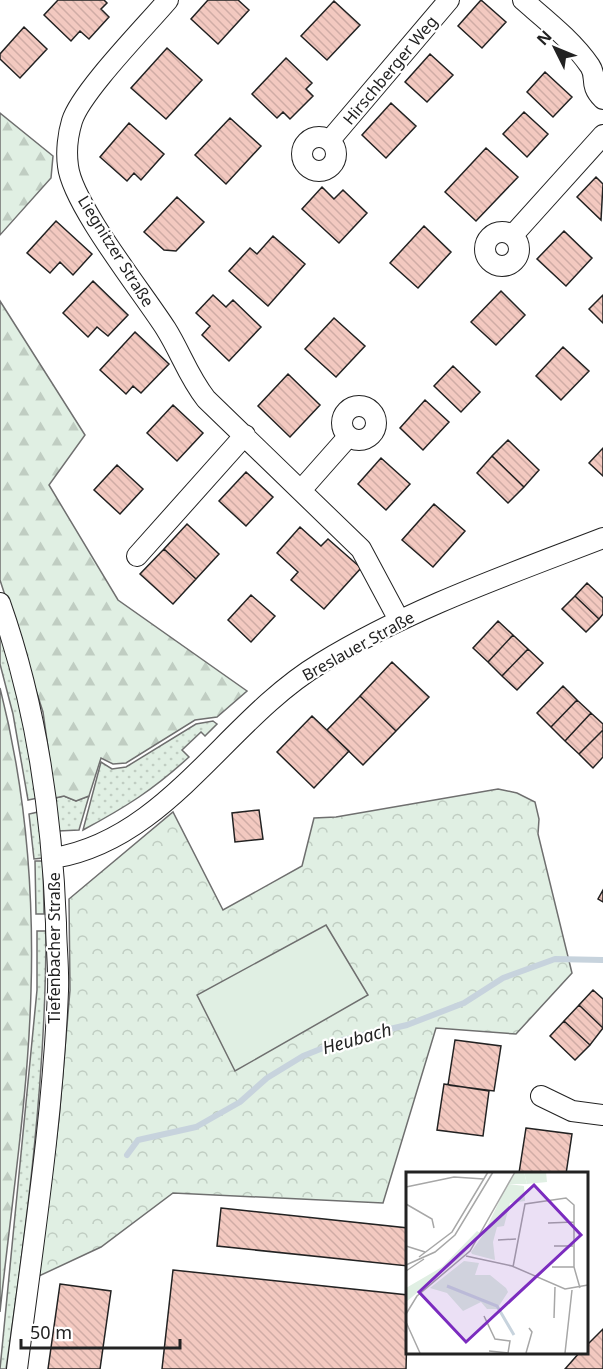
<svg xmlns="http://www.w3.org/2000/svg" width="603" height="1369" font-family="'Noto Sans',sans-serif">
<defs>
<pattern id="grass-dots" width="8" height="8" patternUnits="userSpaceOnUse" patternTransform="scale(1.5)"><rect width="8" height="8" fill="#e0efe3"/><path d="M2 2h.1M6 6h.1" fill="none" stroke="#c0cdc2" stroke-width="1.8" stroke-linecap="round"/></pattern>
<pattern id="forest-firs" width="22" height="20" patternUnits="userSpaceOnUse" patternTransform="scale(1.5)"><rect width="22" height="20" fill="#e0efe3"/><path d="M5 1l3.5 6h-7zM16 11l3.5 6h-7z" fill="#c0cdc2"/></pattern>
<pattern id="park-crowns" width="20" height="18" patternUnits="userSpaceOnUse" patternTransform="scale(1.5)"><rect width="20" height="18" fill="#e0efe3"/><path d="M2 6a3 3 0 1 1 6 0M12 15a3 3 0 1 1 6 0" fill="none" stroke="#c0cdc2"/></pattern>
<pattern id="building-back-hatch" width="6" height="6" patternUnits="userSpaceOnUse" patternTransform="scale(1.5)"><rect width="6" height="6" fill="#f3c9c0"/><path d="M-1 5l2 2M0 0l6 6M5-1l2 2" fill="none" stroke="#d0aca5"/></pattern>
</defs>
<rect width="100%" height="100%" fill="#fff"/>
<path fill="url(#grass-dots)" stroke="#6f6f6f" stroke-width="1.5" d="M0,623L25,716L38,798L28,800L13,714L0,664Z
M213,721L217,724L205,736L201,732L182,750L189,757C153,790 126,807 83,830L101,762L112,769L126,767L196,724Z
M64,796L76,801L89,796L79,830L58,831L55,798Z
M38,812L43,858L34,859L29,814Z
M35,861H43L44,914H36Z
M37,931H46C46,1078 27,1224 6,1369H0L37,990Z"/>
<path fill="url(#forest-firs)" stroke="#6f6f6f" stroke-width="1.5" d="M0,113L53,156L51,178L0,235Z
M0,301L85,435L49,485L118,600L247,691L217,717L195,720L126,763L113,764L101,758L89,796L76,801L64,796L55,798L43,712L0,580Z
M0,688C25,786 34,890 31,991C28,1098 11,1206 0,1312Z"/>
<path fill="url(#park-crowns)" stroke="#6f6f6f" stroke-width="1.5" d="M498,789L517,793L535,802L539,819L538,834L572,973L516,1034L436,1028L383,1203L173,1193L101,1247L39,1276L59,1119L70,990L69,899L173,812L223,910L302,866L314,818L336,817Z"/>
<path fill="#e0efe3" stroke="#6f6f6f" stroke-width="1.5" d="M326,925L368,995L235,1071L197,995Z"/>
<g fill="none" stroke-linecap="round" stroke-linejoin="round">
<path stroke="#c7d3dd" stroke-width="6" d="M127,1155L138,1140L196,1127L240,1102L267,1078L303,1056L343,1040L407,1025L464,1003L503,978L555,959L603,960"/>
</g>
<path fill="url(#building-back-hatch)" stroke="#222" stroke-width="1.5" d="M58,0H104L107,3L101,9L109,17L89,39L80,31L71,41L44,15Z
M208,0H238L249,10L218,44L191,19Z
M481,0L506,22L482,48L458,26Z
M334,1L360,25L327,60L301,36Z
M24,27L47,49L20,78L0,59V54Z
M167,48L202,80L166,119L131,88Z
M430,54L453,75L427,102L405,82Z
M286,58L312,83L306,89L313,96L290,119L283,112L277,118L252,94Z
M545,72L572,97L553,117L527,92Z
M391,103L416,126L386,158L362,135Z
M524,112L548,134L527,157L503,134Z
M230,118L261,146L226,184L195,155Z
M129,123L164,154L141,180L134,173L127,181L100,157Z
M486,148L518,177L476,221L445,192Z
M596,177L603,184L601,220L577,197Z
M322,187L334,199L343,190L367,213L339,243L302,209Z
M177,197L204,222L176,251L164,250L144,232Z
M56,221L92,254L73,275L60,262L50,273L27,253Z
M424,226L451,252L418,288L390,263Z
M564,231L592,258L566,286L537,259Z
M273,236L305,264L268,306L229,271L250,248L257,254Z
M93,281L128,315L108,336L97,327L88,337L63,313Z
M501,291L525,315L496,345L471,322Z
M213,295L226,307L233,300L261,327L229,361L202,335L210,326L196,313Z
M603,295V323L589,309Z
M334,318L365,346L336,377L305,349Z
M135,332L169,364L141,393L133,386L126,394L100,370Z
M563,347L589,371L561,400L536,376Z
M453,366L480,392L461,412L434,386Z
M288,374L320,405L290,437L258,406Z
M425,400L449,422L423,450L400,428Z
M173,405L203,433L177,461L147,433Z
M508,440L539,470L524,487L492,456Z
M603,448V476L589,463Z
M492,456L524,487L508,503L477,473Z
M381,458L410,484L386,510L358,484Z
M117,465L143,489L120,514L94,490Z
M246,472L273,497L246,526L219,501Z
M434,504L465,531L433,567L402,540Z
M187,524L219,554L196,579L164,549Z
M300,527L321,546L328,539L361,568L324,609L291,580L298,572L277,553Z
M164,549L196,579L173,604L140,574Z
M587,583L603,598V614L599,619L575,596Z
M251,595L275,616L251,642L228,620Z
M575,596L599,619L586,632L562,609Z
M498,621L513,635L488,662L473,648Z
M513,635L528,649L502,676L488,662Z
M528,649L543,663L517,690L502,676Z
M392,662L429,697L396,731L360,696Z
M563,686L577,700L551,727L537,713Z
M360,696L396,731L363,765L327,730Z
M577,700L591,713L565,741L551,727Z
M591,713L603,724V730L579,754L565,741Z
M312,716L349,751L314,788L277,752Z
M603,730V757L593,768L579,754Z
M259,810L263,839L235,842L232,813Z
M603,890V902L598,899Z
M593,990L603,999V1028L579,1005Z
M579,1005L603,1028L590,1045L564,1021Z
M564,1021L590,1045L575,1060L550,1036Z
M455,1040L501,1046L494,1091L448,1085Z
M444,1084L489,1091L483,1136L437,1130Z
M526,1128L572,1134L566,1174L519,1173Z
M221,1208L408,1228V1266L217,1246Z
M173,1270L408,1295L406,1369H162Z
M60,1284L111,1291L100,1369H48Z
M603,1329V1369H565L580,1352H586V1346Z"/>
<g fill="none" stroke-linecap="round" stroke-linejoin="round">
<defs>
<path id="street" d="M168,0C146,26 81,92 72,121C68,134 66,152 68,166C72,204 143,293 166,329C181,353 188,376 206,399L361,549L399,620
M523,0C546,20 573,41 590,66C598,78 588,84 603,99
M302 154a17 17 0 1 1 34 0a17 17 0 1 1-34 0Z
M330,140L449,0
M485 249a17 17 0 1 1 34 0a17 17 0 1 1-34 0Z
M513,235L603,135
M342 423a17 17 0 1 1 34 0a17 17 0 1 1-34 0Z
M302,489L348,437
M137,556L245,435
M0,603C36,705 52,815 56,923C56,945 59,968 58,991C53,1117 33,1244 17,1369
M54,858C168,839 226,720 321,663C409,609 507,575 603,538
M541,1096L572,1111L603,1115"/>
</defs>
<use href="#street" stroke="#222" stroke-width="22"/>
<use href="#street" stroke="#fff" stroke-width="20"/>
</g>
<g text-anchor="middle" stroke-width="4.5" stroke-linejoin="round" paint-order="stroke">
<g font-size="16" fill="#222" stroke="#fff">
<text transform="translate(390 70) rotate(-50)" y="6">Hirschberger Weg</text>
<text transform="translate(116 251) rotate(58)" y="6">Liegnitzer Straße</text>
<text transform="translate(358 646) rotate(-29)" y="6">Breslauer Straße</text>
<text transform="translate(54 948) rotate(-90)" y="6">Tiefenbacher Straße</text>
</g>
<g font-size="18" font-style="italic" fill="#222" stroke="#fff">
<text transform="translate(357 1039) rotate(-16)" y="6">Heubach</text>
</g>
</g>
<g transform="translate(406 1172)">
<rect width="182" height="182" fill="#fff"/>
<path d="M110,0H118L121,12H103L118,14L119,29L104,31L98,54L91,55L87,70L89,88L66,82L65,80L77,63L103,9ZM71,59L74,61L58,82L0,130V116L36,95Z" fill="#e0efe3"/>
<path d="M118,0H140L141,10L121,12ZM58,89L73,91L69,103H84L100,116L102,120L91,137H81L75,130L57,139L41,121L24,116Z" fill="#e0efe3"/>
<path fill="none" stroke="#c7d3dd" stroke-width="3" d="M41,114L91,134L108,163"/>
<path fill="none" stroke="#a7a7a7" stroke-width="1.5" d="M0,15L48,5L78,7M0,32L26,47L28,56M142,51L168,50M92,68L110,67M0,74L19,80M148,74H167M60,84L106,94L159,117L182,113M13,85L46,60L82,0M0,93L29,80L49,63L87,0M107,95L119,32L160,26L168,33V95L174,116M146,95H168M0,99L18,87M0,142L11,124L64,79L109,0M78,144L89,167L104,169L102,181M148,146L149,115M0,150L14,181M83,179L103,181M120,181L126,160L123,156M159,181L166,118"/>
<path fill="#7b2cbf" fill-opacity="0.15" stroke="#7b2cbf" stroke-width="3" d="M128,13L175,63L60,170L13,120Z"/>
<rect width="182" height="182" fill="none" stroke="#222" stroke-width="3"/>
</g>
<g transform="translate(555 48) rotate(313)" stroke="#ffffff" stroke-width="4.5" paint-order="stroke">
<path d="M0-4.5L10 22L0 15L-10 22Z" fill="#222222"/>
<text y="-9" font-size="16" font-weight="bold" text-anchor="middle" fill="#222222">N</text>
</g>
<path d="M21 1339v9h159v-9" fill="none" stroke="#222222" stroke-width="3"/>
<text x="30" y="1339" font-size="18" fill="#222222" stroke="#ffffff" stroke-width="4.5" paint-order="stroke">50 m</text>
</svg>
